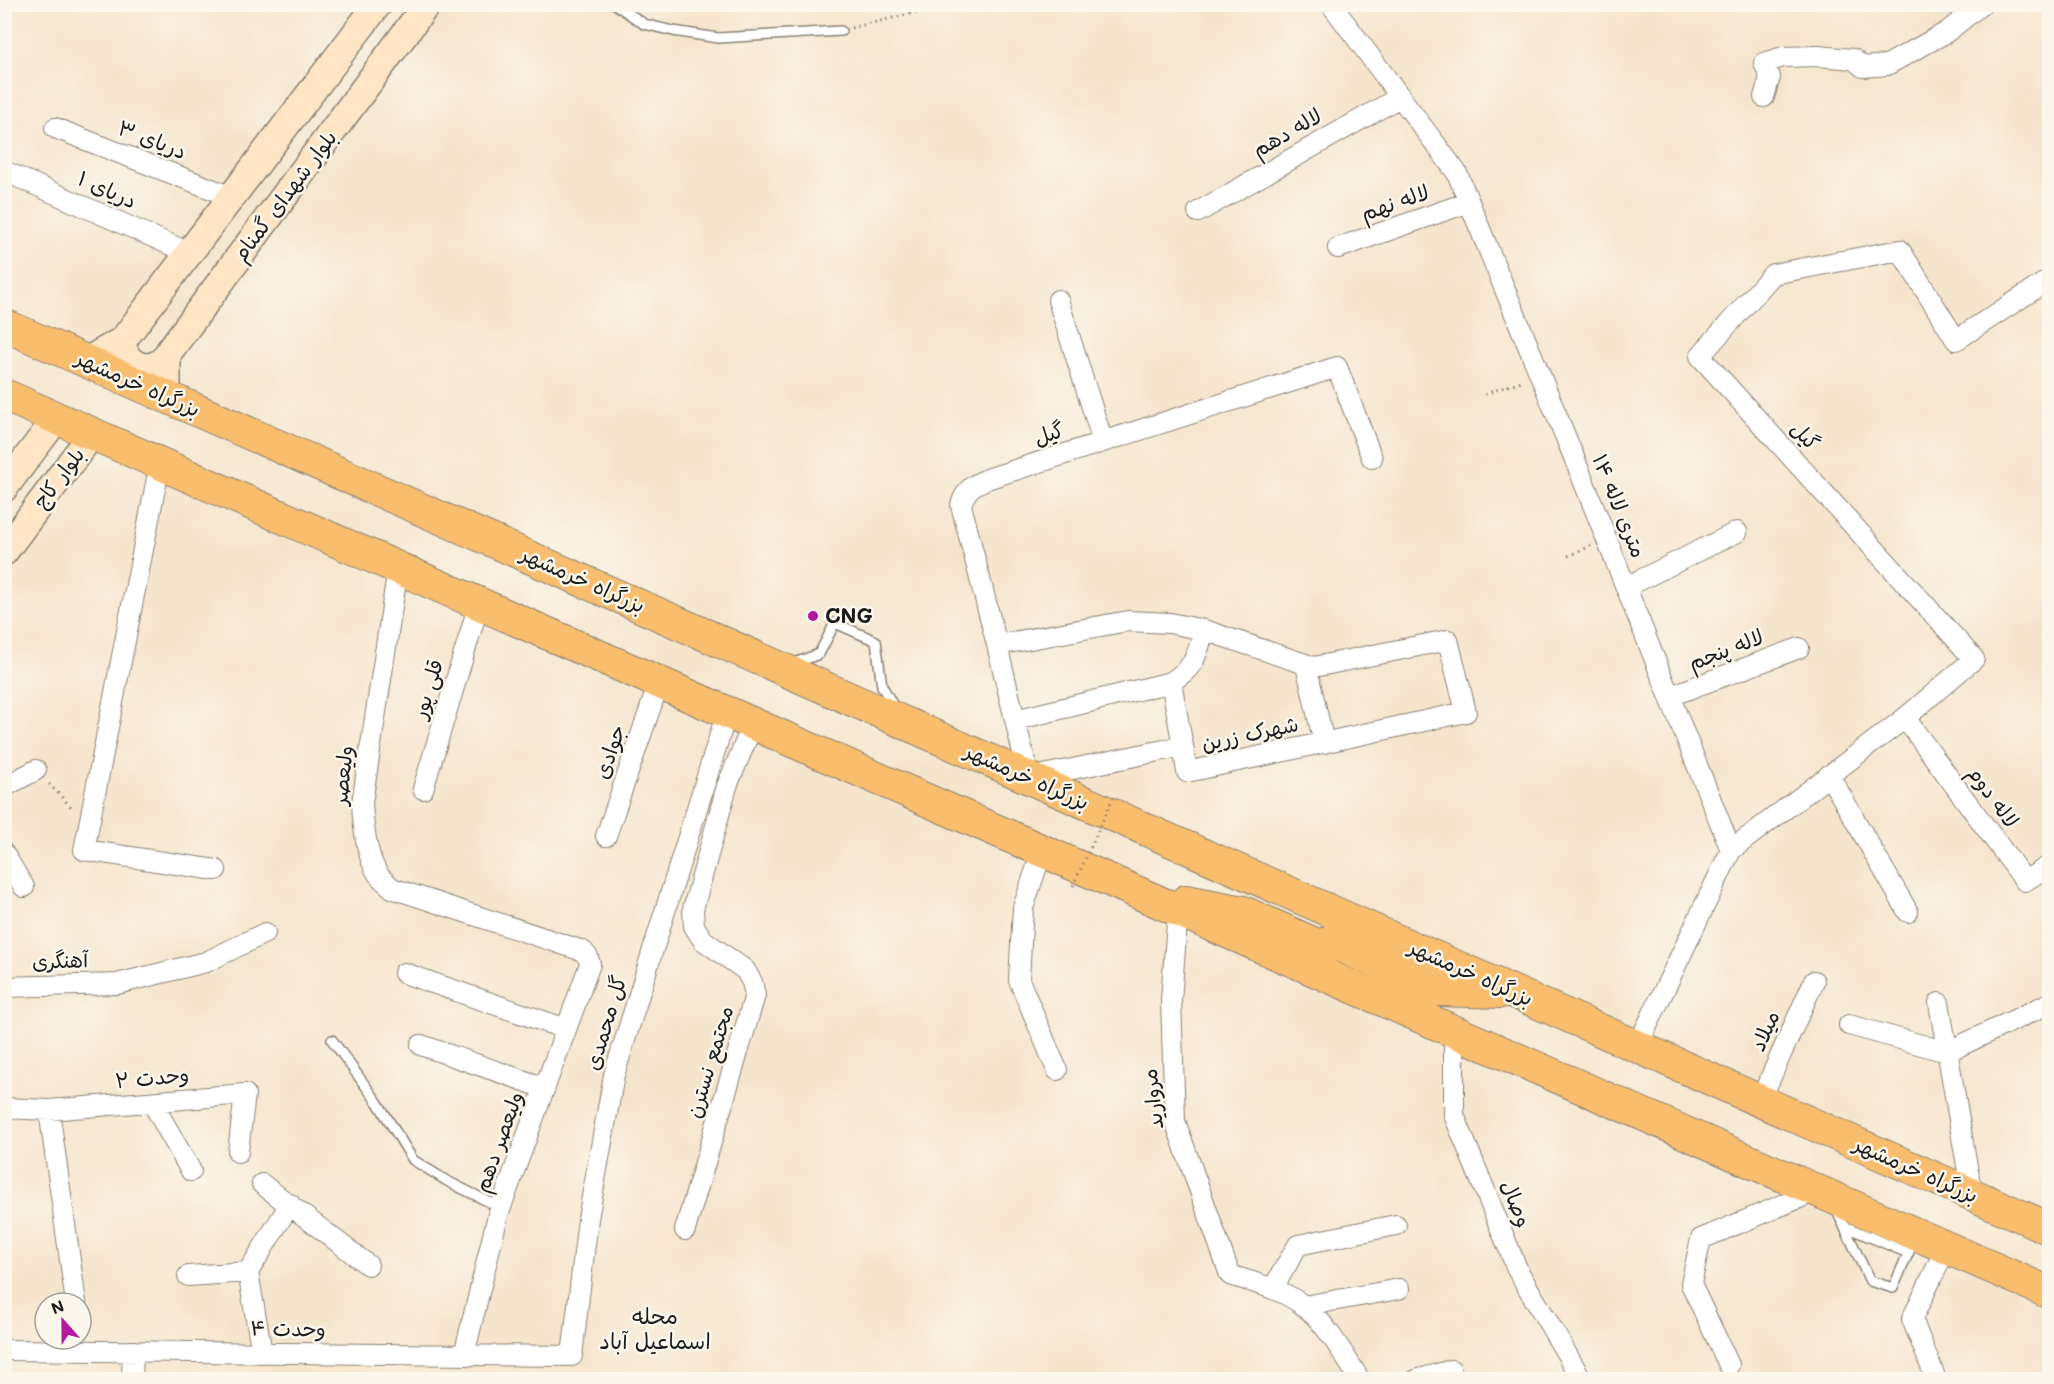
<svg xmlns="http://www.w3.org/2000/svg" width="2054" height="1384" font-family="Mali,'Playpen Sans Arabic',sans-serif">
<rect width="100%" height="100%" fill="#fbf7ec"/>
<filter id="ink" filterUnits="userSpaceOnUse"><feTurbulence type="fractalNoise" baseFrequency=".0167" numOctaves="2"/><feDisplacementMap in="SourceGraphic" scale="12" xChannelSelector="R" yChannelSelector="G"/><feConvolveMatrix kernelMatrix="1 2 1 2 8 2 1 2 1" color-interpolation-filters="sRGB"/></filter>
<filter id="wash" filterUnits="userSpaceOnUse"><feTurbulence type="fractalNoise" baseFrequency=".008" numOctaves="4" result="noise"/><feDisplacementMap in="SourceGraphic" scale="24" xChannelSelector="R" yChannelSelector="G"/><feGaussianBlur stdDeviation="1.35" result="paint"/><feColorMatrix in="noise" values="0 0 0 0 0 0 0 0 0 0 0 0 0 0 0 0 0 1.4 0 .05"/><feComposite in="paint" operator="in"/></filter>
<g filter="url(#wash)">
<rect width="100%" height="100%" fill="#f6e5cd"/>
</g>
<g filter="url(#ink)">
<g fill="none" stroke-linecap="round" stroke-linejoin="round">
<defs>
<path id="service" d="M615,4L644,24L673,31L718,38L841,31
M792,664L819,654L835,623L876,641L882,686L895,709
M332,1040L378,1103L413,1160L447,1181L501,1208
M1835,1207L1870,1281L1893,1288L1915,1238
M1844,1226L1908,1253"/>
<path id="minor" d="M1331,4L1457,173L1573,455L1731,850L1637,1047
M1764,97L1770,77L1764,63L1783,57L1818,56L1853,59L1863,67L1887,65L1947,32L1982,4
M55,128L232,197
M4,171L189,253
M1198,212L1400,97
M1338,248L1469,202
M1058,300L1103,442
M160,463L84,850L216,870
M398,568L362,803C363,824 367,862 381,878C384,881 388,884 392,888L583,951L588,957L590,964L498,1215L464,1355
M1626,587L1737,532
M997,645L1128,621L1170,623L1204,630L1314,667L1448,640L1466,712L1187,772L1183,746L1029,778L997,645L961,505C966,488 974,484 990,478L1337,367L1372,458
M1306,665L1324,743
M1171,682L1183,746
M1670,696L1799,648
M1905,718L2025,881L2050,865
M1015,720L1171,682C1196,666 1196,657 1204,630
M1829,775L1908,912
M4,787L36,770
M423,789L479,604
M606,836L659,683
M1731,850L1905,718L1974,659L1700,356L1773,274L1900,250L1956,340L2050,279
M1042,851L1023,908L1019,980L1057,1070
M4,854L24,887
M1178,910L1171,1000L1175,1121L1230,1275C1255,1283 1281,1289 1303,1305C1325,1321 1345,1357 1360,1380
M404,973L566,1029
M4,987L117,984L206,962L265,933
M1939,1003L1972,1195
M1849,1025L1947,1052L2050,1003
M1454,1031V1115L1518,1271L1582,1380
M421,1045L545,1088
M1760,1101L1814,981
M152,1102L191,1171
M4,1108L49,1110L245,1094L238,1152
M49,1110L76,1303
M262,1184L368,1265
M685,1230L755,995L752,982L745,970L703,940L694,926L693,909L727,786L753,724
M188,1276L248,1272
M1273,1288L1298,1245L1396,1225
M1304,1306L1399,1289
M4,1350L572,1356L588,1219L614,1075L727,712
M262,1353L248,1272L290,1204
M1729,1365L1691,1284L1701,1239L1816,1191
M1934,1374L1912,1319L1946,1248
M132,1380L133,1351
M1416,1380L1451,1370"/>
<path id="secondary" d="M123,340C121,366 153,377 167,355
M87,361L123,340L378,4
M167,396V355L170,350L427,4
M4,488L57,418
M4,552L92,434"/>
<path id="trunk" d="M4,325L2050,1229
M4,395L2050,1293
M1186,901L1243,912L1326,949
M1330,941L1437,990L1501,992"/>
</defs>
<use href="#service" stroke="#898074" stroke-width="12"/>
<use href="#minor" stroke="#898074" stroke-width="22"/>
<use href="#secondary" stroke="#898074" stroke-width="30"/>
<use href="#trunk" stroke="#898074" stroke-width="34"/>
<path stroke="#898074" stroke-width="3" stroke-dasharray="1.5 4.5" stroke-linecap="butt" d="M851,28L951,4
M1485,394L1524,380
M1568,556L1591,546
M49,784L73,809"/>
<use href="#service" stroke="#fff" stroke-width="9"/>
<use href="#minor" stroke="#fff" stroke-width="20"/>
<use href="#secondary" stroke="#fde5c5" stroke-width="27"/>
<use href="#trunk" stroke="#f9be6d" stroke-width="32"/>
<path stroke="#898074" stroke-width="3" stroke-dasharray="1.5 4.5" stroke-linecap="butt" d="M1073,886L1113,798"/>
</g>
</g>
<circle fill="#b5179e" stroke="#fbf7ec" stroke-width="2" cx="813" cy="616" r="6"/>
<g text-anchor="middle" stroke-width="5" stroke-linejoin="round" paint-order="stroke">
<g font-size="21" fill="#1c1c1c" stroke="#fbf7ec">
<text transform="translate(1287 133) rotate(-30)" y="7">لاله دهم</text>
<text transform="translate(152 140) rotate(21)" y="7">دریای ۳</text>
<text transform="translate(107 190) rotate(24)" y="7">دریای ۱</text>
<text transform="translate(285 196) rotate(-53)" y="7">بلوار شهدای گمنام</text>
<text transform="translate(1395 203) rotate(-19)" y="7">لاله نهم</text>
<text transform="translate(138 384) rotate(24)" y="7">بزرگراه خرمشهر</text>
<text transform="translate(1049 434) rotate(-18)" y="7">گیل</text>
<text transform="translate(1805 436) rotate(48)" y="7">گیل</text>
<text transform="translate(59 478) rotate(-53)" y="7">بلوار کاج</text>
<text transform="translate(1619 506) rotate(68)" y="7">۱۴ متری لاله</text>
<text transform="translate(583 580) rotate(24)" y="7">بزرگراه خرمشهر</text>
<text transform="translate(1726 650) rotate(-21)" y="7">لاله پنجم</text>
<text transform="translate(428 689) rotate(-73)" y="7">قلی پور</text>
<text transform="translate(1250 734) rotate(-12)" y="7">شهرک زرین</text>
<text transform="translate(610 752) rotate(-71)" y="7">جوادی</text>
<text transform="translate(343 775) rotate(-84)" y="7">ولیعصر</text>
<text transform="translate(1027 777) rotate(24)" y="7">بزرگراه خرمشهر</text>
<text transform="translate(1993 797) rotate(54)" y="7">لاله دوم</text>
<text transform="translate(60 961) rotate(-2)" y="7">آهنگری</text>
<text transform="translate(1471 973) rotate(24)" y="7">بزرگراه خرمشهر</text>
<text transform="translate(606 1023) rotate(-73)" y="7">گل محمدی</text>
<text transform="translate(1765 1031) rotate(-66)" y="7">میلاد</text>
<text transform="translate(710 1062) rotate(-73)" y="7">مجتمع نسترن</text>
<text transform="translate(152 1078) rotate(-5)" y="7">وحدت ۲</text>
<text transform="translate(1153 1099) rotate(-96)" y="7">مروارید</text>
<text transform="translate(499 1142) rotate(-70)" y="7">ولیعصر دهم</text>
<text transform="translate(1916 1170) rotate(24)" y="7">بزرگراه خرمشهر</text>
<text transform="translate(1516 1204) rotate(68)" y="7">وصال</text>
<text transform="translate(288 1329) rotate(1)" y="7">وحدت ۴</text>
</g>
<g font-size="21" font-weight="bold" fill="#1c1c1c" stroke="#fbf7ec" text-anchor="start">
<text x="825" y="623">CNG</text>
</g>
<g font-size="22" fill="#1c1c1c" stroke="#fbf7ec">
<text x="655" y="1324">محله<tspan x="655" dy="25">اسماعیل آباد</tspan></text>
</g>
</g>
<rect width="2054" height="1384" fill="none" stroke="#fbf7ec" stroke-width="24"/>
<g transform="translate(63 1321) rotate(339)"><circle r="28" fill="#fbf7ec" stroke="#a29f99" stroke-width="1.5"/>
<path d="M0-4.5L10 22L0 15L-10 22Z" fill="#b5179e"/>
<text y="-9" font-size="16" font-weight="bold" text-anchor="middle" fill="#1c1c1c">N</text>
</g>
</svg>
